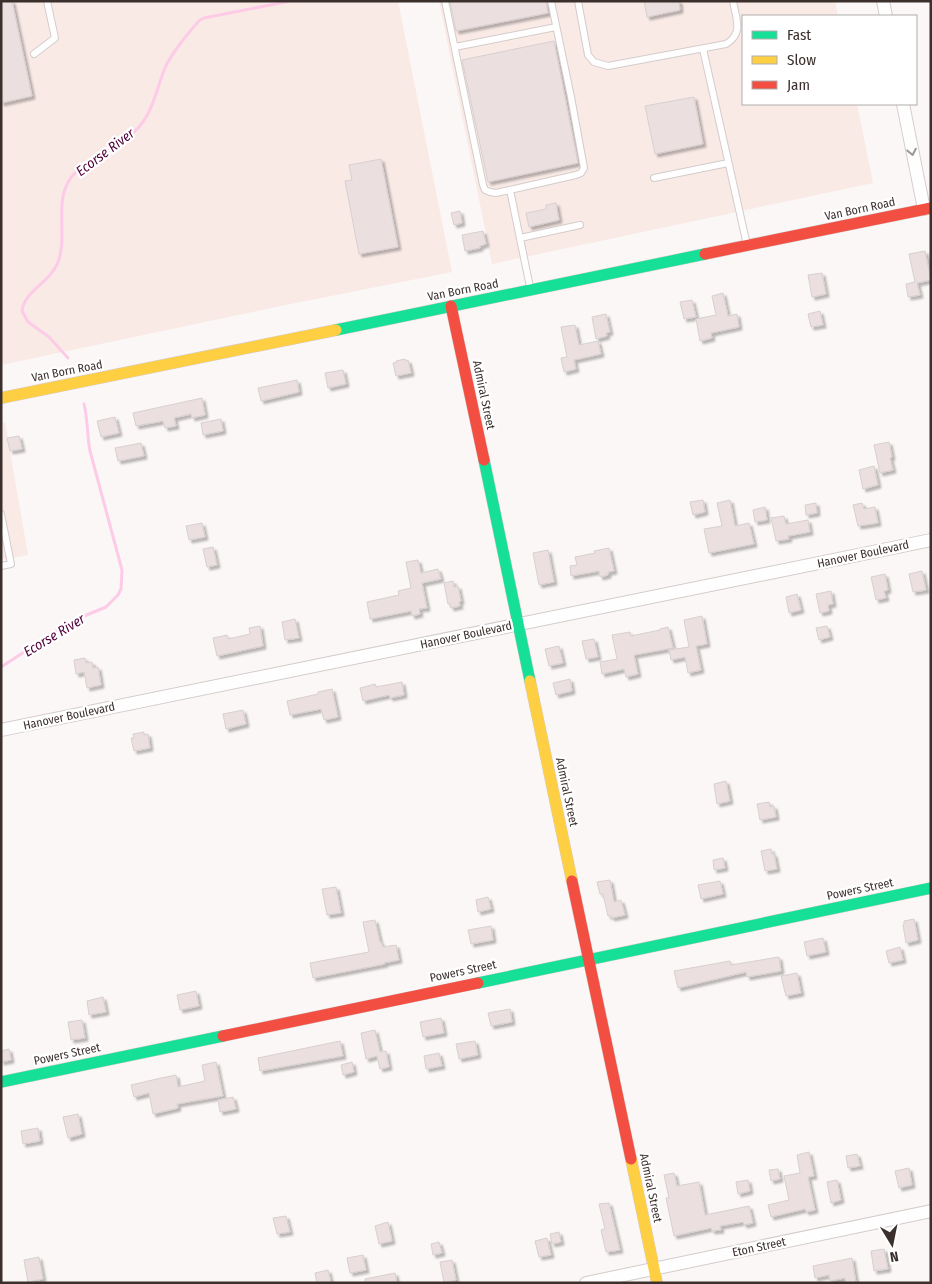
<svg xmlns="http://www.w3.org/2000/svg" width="932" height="1284" font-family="'Fira Sans Condensed',sans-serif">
<defs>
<filter id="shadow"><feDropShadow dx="3" dy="3" stdDeviation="1" flood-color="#0004"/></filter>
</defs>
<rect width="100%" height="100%" fill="#fbf7f6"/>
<path fill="#f9eae6" d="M1,1H398L452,272L276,307L1,365Z
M439,1H835L838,16H743V104H857L873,183L492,264Z
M5,422L28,555L1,560V423Z"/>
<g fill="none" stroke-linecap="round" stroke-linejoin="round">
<path stroke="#fdcbe7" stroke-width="3" d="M68,358L49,337L28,322L22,311C24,291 51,282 58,262C69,234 51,197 75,173L135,131C153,114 156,90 165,68C169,57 191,29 200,20L204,18L290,1
M1,667L72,621L106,607L118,595L121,589L122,570L90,451C87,436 88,420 84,404"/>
</g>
<path fill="#ebdfe0" stroke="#d7cfd0" filter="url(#shadow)" d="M1,1H12L32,96L1,103Z
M450,1H546L548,13L456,31Z
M644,1H679L680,10L647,17Z
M554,41L578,163L488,182L462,60Z
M694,97L703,144L655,154L645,106Z
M381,159L398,247L359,254L345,181L352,180L349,165Z
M556,203L559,220L529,227L526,213L546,209V205Z
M460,211L462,223L454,225L451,213Z
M483,231L486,244L480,246V248L465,251L462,235Z
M925,251L931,280L917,283L920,295L908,297L906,284L915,282L909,254Z
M822,273L826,294L812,297L808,275Z
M723,293L728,316L737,314L739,327L711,333L712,338L700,341L696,319L716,315L712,296Z
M692,300L696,317L684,319L680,302Z
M820,311L823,325L811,327L808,314Z
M606,314L610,332L606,333L607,336L596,339L592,317Z
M575,325L579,345L598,341L601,354L574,360L576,369L564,372L561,358L567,357L561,327Z
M405,359L406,361L408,360L411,373L396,376L393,363L397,362L396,361Z
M343,370L346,384L328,388L325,373Z
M297,380L299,392L261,401L258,388Z
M202,398L205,415L192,418L191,414L174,418L176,426L165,428L163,421L136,426L133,413Z
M115,417L119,433L101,437L97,421Z
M221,419L223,431L203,435L201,423Z
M19,436L22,449L10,451L7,438Z
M889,442L892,457L890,458L893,470L880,473L874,445Z
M141,443L144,456L118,461L115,448Z
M874,466L878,485L863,489L859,470Z
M703,500L705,512L693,515L690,502Z
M730,500L735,526L749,523L754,544L709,553L704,529L722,526L717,503Z
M816,503L817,513L806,515L805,505Z
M862,503L864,509L875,507L878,523L858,526L853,505Z
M765,507L767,520L755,522L753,510Z
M784,516L786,524L808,520L810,532L788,536L789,539L776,541L771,518Z
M202,523L205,537L189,540L186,526Z
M213,547L217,565L207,567L203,549Z
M609,548L614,571L608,572V575L600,577L599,571L571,576L570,566L577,565L575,557L595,553L594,551Z
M548,550L554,582L539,585L533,553Z
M418,560L421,573L438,569L441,579L422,583L427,608L419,609L420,614L412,616L411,611L370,619L367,602L399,595L398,591L411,588L406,562Z
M922,571L926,590L913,592L909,574Z
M885,574L888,590L884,591L886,598L876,600L871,577Z
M453,581L454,587L458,586L461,601L459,602L460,606L451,608L450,604H448L444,583Z
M831,591L833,604L828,605L829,611L820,613L816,594Z
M797,594L801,610L789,613L786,597Z
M702,616L707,644L696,646L701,670L688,673L685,657L671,660L669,650L689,647L684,620Z
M295,619L299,638L285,640L282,622Z
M260,626L263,646L217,656L213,638L227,635L228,639L250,634L249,628Z
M827,626L830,637L819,640L816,628Z
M668,627L673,648L634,655L638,674L626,677L624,669L602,674L600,662L617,659L612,635L630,632L631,636L660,630V629Z
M594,639L598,657L586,659L582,641Z
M559,646L563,663L549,666L545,649Z
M85,658L86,663L92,662L93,668L98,667L101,685L87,688L84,672L76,674L74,660Z
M570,679L572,691L556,695L553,683Z
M402,682L404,695L390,698L389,695L363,701L360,688L375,684L376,687Z
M332,689L338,717L324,720L321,709L290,715L287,701L318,694V692Z
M243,710L246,724L226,729L223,714Z
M144,732V735L148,734L150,748L134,751L131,738H134L133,734Z
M726,781L730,801L717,804L714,784Z
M769,802L770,807L774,806L776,817L760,820L757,804Z
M771,849L772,854H774L777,869L765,871L761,851Z
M723,858L725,868L714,870L713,860Z
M610,880L614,902L621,900L625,915L612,918L611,916H608L603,894H600L597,882Z
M720,881L723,894L701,899L698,885Z
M336,887L341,913L327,915L322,889Z
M488,897L491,909L478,912L476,900Z
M914,919L918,940L906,943L903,925L904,924V921Z
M375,920L380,942H381L383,947L396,945L399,960L384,963L385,964L313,978L310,963L369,952L363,922Z
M491,926L493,940L471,944L468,930Z
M823,938L826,952L807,956L804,942Z
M900,947L903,960L889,963L886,951Z
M779,957L781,971L747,977L746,972L678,988L674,971L730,961L731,965Z
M797,973L801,993L786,996L781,976Z
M196,991L199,1006L180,1010L177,995Z
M103,997L106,1012L89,1015L87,1001Z
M510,1009L512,1022L491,1026L488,1013Z
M441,1018L444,1033L423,1037L420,1022Z
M82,1020L85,1038L71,1040L68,1022Z
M375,1030L380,1052L386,1051L389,1067L380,1069L377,1056L366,1059L361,1033Z
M340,1041L343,1056L260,1071L258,1058Z
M475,1041L478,1055L459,1059L456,1044Z
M9,1049L11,1060L1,1062V1051Z
M439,1053L442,1066L426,1069L424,1056Z
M216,1062L223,1096L177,1104L178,1108L153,1114L149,1093L134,1097L131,1085L161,1078L176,1075L178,1087L205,1081L202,1065Z
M352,1062L354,1072L343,1075L341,1065Z
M233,1097L236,1109L220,1112L218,1100Z
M78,1114L82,1134L68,1138L63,1117Z
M38,1128L40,1141L23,1144L21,1131Z
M809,1152L814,1176L808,1177L815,1210L806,1212L805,1209L771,1217L768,1205L789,1200L784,1176L800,1173L797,1155Z
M857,1154L860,1166L848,1168L846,1156Z
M909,1168L912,1185L899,1188L895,1171Z
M778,1169L780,1179L771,1181L769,1170Z
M674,1173L677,1186L699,1182L705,1215L749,1206L753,1223L744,1225L743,1222L720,1226L721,1230L712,1231L711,1228L674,1236L666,1198H669L664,1175Z
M748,1180L750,1191L738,1194L736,1182Z
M837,1180L841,1200L831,1203L827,1182Z
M609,1203L620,1250L606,1252L601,1230L605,1229L599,1204Z
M286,1216L290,1232L277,1234L273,1218Z
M388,1222L392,1241L379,1244L375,1226Z
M559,1232L561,1242L552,1244L550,1234Z
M547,1238L551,1255L539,1257L535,1241Z
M439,1242L442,1253L433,1255L431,1244Z
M884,1249L888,1269L874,1271L871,1251Z
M363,1255L366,1270L350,1273L347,1258Z
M39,1257L43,1279L28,1282L24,1260Z
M852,1258L856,1283H846L845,1278L830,1281L829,1275L815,1278L813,1266Z
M452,1260L456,1280L444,1283L440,1262Z
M328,1270L331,1283H317L315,1273Z
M395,1273L397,1283H365V1279Z"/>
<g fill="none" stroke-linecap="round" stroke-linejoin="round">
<defs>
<path id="lane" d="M445,1L483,185L485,190L490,192L496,193L576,175L581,173L584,168L571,97L551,1
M578,1L588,55L594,62L608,66L726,44C744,33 736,19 733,1
M455,47L556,27
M703,49L747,245
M34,54L55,38L47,1
M654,178L728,163
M510,190L530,287
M520,238L580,225
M1,514L11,564L1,566"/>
<path id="street" d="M883,1L886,16
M903,104L924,209
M1,730L931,540
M586,1283L931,1211"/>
<path id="fast" d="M336,330L705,254
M484,460L530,681
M478,983L931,888
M1,1082L223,1036"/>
<path id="slow" d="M1,398L336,330
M530,681L572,881
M631,1159L657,1283"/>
<path id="jam" d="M705,254L931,208
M451,306L484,460
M572,881L631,1159
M223,1036L478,983"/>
</defs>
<use href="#lane" stroke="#d4ccca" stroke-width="8"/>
<use href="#street" stroke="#d4ccca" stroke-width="14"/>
<use href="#fast" stroke="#d4ccca" stroke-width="12"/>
<use href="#slow" stroke="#d4ccca" stroke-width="12"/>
<use href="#jam" stroke="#d4ccca" stroke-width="12"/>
<use href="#lane" stroke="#fefefe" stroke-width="6"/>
<use href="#street" stroke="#fefefe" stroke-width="12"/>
<use href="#fast" stroke="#16e098" stroke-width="11"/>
<use href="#slow" stroke="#ffcf43" stroke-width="11"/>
<use href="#jam" stroke="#f24e42" stroke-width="11"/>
</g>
<defs><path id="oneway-chevron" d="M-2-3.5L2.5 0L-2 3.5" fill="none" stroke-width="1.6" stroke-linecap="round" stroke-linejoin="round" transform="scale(1.25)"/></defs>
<use stroke="#9d9796" href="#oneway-chevron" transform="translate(912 152) rotate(79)"/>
<g text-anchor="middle" stroke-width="4.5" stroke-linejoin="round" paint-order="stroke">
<g font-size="12" fill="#3c302d" stroke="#fff">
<text transform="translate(860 209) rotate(-12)" y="4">Van Born Road</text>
<text transform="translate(463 290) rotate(-11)" y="4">Van Born Road</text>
<text transform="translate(67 371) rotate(-11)" y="4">Van Born Road</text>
<text transform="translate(484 395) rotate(78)" y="4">Admiral Street</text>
<text transform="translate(863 554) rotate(-12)" y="4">Hanover Boulevard</text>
<text transform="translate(466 635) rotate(-12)" y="4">Hanover Boulevard</text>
<text transform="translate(69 716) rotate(-12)" y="4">Hanover Boulevard</text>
<text transform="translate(567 792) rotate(78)" y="4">Admiral Street</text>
<text transform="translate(860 889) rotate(-12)" y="4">Powers Street</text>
<text transform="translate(463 971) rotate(-12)" y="4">Powers Street</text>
<text transform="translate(67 1054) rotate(-12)" y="4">Powers Street</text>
<text transform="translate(651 1188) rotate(78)" y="4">Admiral Street</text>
<text transform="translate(759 1247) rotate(-12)" y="4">Eton Street</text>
</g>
<g font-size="14" font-style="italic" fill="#50003a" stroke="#fff">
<text transform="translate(105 152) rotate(-37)" y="5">Ecorse River</text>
<text transform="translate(54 635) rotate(-31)" y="5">Ecorse River</text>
</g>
</g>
<rect width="932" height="1284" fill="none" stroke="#3c302d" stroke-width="5"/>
<rect x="742" y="15" width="175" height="90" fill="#ffffff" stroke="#b1acab"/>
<rect x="752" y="31" width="25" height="8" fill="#16e098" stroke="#b1acab"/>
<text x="787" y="40" font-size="15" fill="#3c302d">Fast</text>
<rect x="752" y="56" width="25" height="8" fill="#ffcf43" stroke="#b1acab"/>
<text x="787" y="65" font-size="15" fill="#3c302d">Slow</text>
<rect x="752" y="81" width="25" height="8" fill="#f24e42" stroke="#b1acab"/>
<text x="787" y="90" font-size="15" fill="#3c302d">Jam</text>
<g transform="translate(892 1244) rotate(170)" stroke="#ffffff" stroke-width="4" paint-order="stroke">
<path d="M0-4L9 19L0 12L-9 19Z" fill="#3c302d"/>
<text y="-8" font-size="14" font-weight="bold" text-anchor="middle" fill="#3c302d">N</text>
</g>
</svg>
